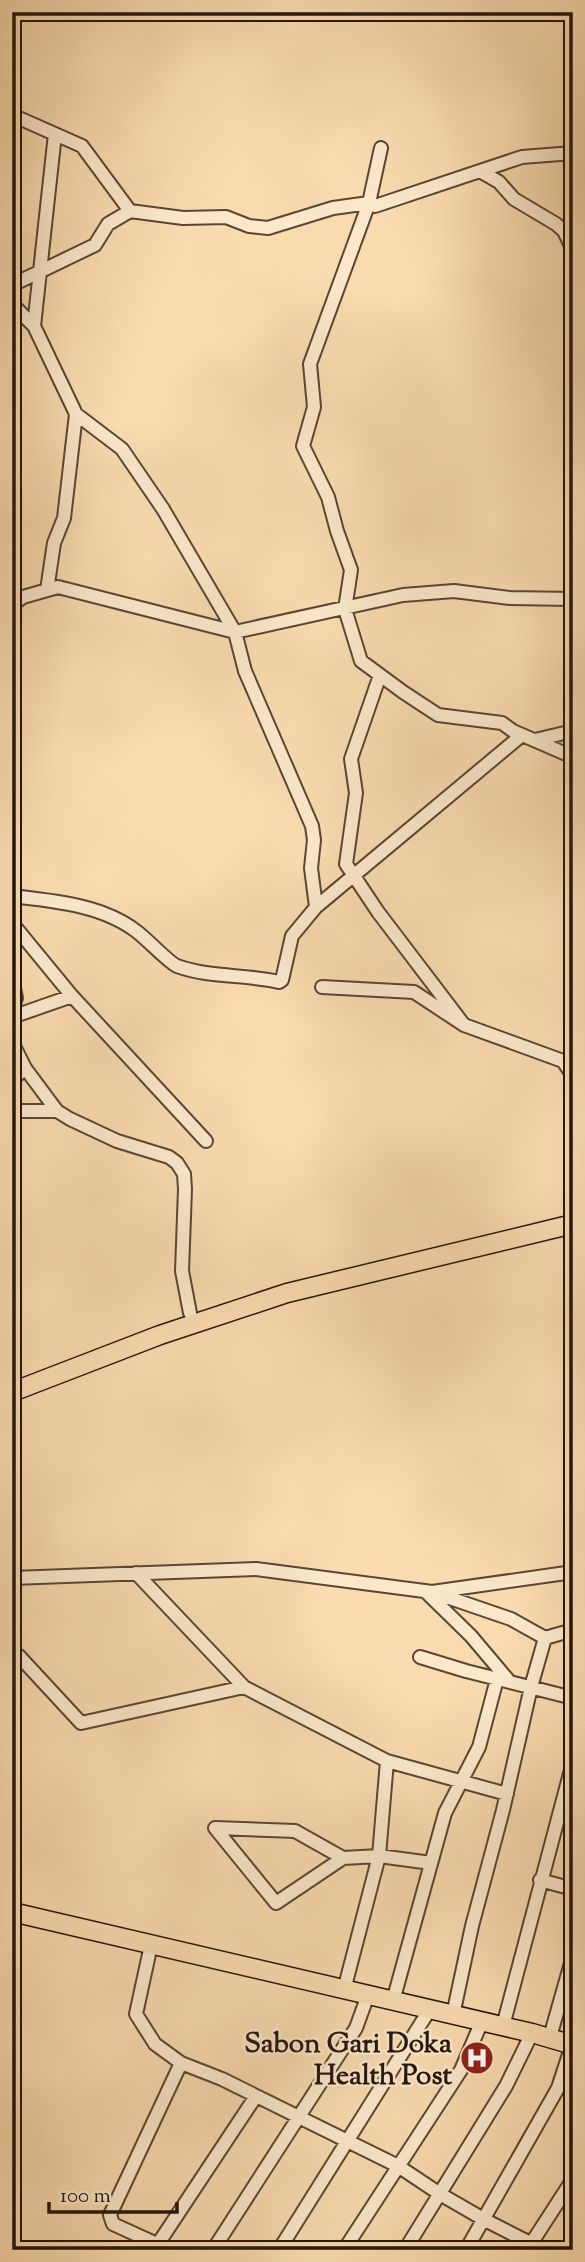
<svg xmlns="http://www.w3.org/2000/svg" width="585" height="2262" font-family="'Sorts Mill Goudy',serif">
<rect width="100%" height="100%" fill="#f9dbaf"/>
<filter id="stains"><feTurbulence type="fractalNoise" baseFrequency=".00286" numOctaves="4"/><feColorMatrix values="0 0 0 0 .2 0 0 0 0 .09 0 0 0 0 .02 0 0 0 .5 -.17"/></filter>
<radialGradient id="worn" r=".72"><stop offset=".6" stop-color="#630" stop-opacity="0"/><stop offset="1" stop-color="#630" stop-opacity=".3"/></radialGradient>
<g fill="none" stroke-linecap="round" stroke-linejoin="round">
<defs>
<path id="minor" d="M12,115L82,146L130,211
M381,148L369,203L310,364L314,407L303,446L328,497L337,531L351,570L345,609L361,661L403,692L438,715L502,723L513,731L573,757
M480,171L499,182L514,199L556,224L564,231L573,250
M12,285L95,245L108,224L130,211L183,218L226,217L249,226L268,228L333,208L369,203L375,206L522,157L573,153
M12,304L34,326L76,414L122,449L163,509L235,632L245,671L312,826L314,840L311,868L316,907L292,936L282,980L279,982C246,974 210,978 177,966C169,963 146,938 136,931C102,905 54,901 12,896
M34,326L55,134
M47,590L54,543L64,518L76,414
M12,605L23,597L58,587L235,632L403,595L454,591L510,598L573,599
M380,675L351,759L356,793L346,864L378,912L464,1025
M535,740L573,731
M316,907L522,735
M12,923L72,996L206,1141
M12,979L16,998L12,1011
M322,987L414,992L464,1025L563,1061L573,1076
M12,1017L72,996
M12,1042L25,1068L57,1111L70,1119L117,1141L169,1157L177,1163L184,1174L185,1189L182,1271L190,1313
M12,1080L25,1068
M12,1111H57
M12,1578L256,1569L432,1592L573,1572
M426,1592L471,1636L509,1681
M435,1593L511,1619L545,1638L573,1630
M12,1653L19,1656L81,1723L244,1687L136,1573
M420,1657L466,1671L573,1698
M244,1687L387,1761L507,1794
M343,1858L295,1831L215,1828L276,1903L343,1858L379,1856L431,1863
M540,1880L573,1889
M151,1945L136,2014L155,2044L181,2063L222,2079L398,2166L440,2194L485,2220L544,2250
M344,1990L379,1856L387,1761
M393,2001L445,1813L479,1747L497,1679
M453,2015L472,1926L503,1810L531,1687L545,1638
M503,2026L573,1762
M550,2037L573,1956
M154,2250L256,2096
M170,2250L113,2224L110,2215L181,2063
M213,2250L356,2028L368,1995
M279,2250L430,2009
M344,2250L461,2070L482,2021
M405,2250L506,2086L532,2033
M466,2250L558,2088L572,2045
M527,2250L573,2179"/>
<path id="highway" d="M12,1392L160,1335L287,1293L573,1224
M12,1912L532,2033L573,2045"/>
</defs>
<use href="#minor" stroke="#5a4635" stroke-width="16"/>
<use href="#highway" stroke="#25150c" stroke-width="21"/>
<use href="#minor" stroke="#fbe8cb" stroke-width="12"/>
<use href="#highway" stroke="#f9dbaf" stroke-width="18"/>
</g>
<defs>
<symbol id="hospital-disc" viewBox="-11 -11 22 22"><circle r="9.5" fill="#8f2418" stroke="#fbe8cb"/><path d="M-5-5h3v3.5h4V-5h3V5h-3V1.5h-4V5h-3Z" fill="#fff"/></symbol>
</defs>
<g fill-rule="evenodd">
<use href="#hospital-disc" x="458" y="2039" width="38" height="38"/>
</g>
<g text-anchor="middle" stroke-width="5" stroke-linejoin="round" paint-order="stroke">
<g font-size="28" font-weight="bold" fill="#25150c" stroke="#fbe8cb" text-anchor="end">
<text x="452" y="2052">Sabon Gari Doka<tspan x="452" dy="32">Health Post</tspan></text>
</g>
</g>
<rect width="585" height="2262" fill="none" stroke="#f9dbaf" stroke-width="42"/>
<rect x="14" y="14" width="557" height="2234" fill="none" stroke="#25150c" stroke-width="3.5"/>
<rect x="21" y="21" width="543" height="2220" fill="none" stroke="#25150c" stroke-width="2"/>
<path d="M49 2202v10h128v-10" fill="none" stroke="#25150c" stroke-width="3.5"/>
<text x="60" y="2202" font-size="21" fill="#25150c" stroke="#fbe8cb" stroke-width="5" paint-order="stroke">100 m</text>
<rect width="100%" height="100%" filter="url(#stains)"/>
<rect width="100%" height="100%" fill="url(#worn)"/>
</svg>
